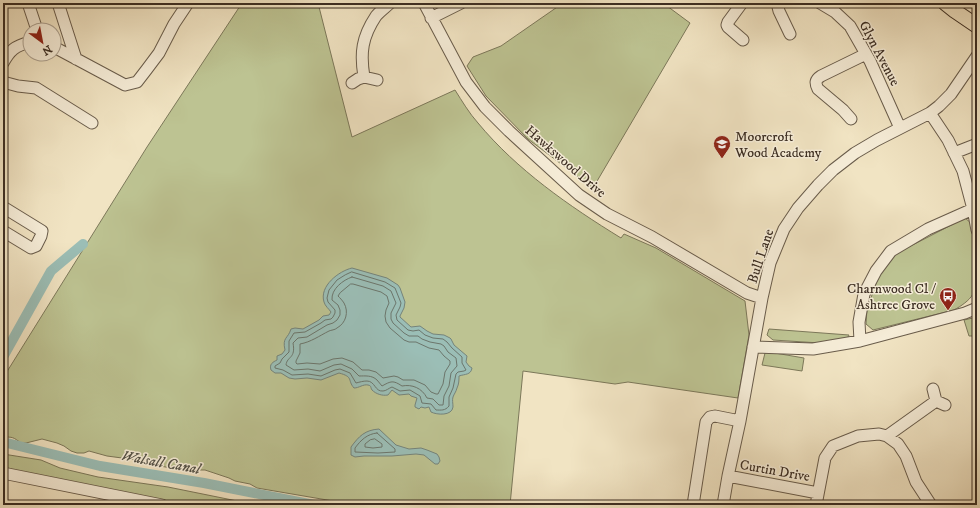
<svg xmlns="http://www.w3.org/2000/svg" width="980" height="508" font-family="'IM FELL DW Pica',serif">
<rect width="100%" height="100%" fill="#f1e4c3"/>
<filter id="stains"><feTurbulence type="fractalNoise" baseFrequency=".005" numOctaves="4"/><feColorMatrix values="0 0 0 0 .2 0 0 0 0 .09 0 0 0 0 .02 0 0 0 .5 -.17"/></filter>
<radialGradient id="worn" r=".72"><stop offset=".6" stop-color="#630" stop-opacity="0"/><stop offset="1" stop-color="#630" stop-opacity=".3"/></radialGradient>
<path fill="#bdc392" stroke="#7c785a" d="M242,3H318L352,137L455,90C462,101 469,113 478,123C517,170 569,206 621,238L624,234L656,248L745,301L749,335L738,398L628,382L615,384L523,371L510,505H345L333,501L257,488L250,484L235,481L229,478L205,470H197L186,467L171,468L149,464L137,460L107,456L89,451L84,453H77L71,451L64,446L57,443L42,439L26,443H21C13,437 13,437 3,437V378L147,147Z
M563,3H663L690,23L593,188L528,139L486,96L467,66L473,57L501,46Z
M965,218L971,223C974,239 980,280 973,294C969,301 961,306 954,310L873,330L866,324L867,309L879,275L897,253Z
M977,317V336H969L964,320Z
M769,329L849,335L847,339L820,343L773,340L767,335Z
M769,352L804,358L802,371L762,365L765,353Z
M3,454L41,460L60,468L98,477L168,487L257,505H185L3,469Z"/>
<path fill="#9bbeb6" stroke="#75847b" d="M352,268L387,278L398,285L400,288L405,302L404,308L400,316V317L411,327L420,326L427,331L433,334L444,335L450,338L451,339L454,345L467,356L466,362L469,366L472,368C471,375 465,374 459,376C459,380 459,384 457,388C456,392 454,394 453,397C452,400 453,403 453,407C452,416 437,415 431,412L429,407L425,408L421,407L419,409L415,407V405L417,398L411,396L409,394L399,395L392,390L388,395C382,396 376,394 372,390C370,387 372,386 368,385C363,384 359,388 354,388C347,380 354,377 339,373L321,380L307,378L295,379L289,378L281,373H275L271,370C269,364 273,362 277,360V356L282,354L285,350C282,337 288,339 291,329L295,328L303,329L319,320L323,316L329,315L331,312C329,309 325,306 324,302C319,286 339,271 352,268Z
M379,429L396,445L409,449L421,448L427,450L437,454L439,457L440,461L438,464H435L424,455L416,454L392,456H364L355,457L351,455V447C359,436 365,430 379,429Z"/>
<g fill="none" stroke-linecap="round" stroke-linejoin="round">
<path stroke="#6c766c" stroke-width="1" d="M352,272L385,282L395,288L401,303L400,307L396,315L397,320L408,330L413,331L419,330L425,335L433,338L443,339L447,342L452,348L462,357V363L466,370L464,371L458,372L456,374L453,388L449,397V406C445,411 441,410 436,410L431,404L422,403L420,396L410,390L400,391L392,387C389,388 386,391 383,391C375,392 375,381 367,381C363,381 360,382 356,383L350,373L340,369L335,370L321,376L308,374L292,375L283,370L275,368V366L280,363L282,359L289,352V341L294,333L305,332L321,323L325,320L331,319L333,317L335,313V310L328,302L327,298L329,290L337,280L345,275Z
M352,277L383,286L391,291L396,303L391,313V319L393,323L404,333L409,336H418L422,339L430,342L441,344L444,346L448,352L456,358L457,366L451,373L449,386L444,396L443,405H439L433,399L427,398C422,388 412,384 402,386C393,380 391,381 382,386C380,384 379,382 377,380C372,375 365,376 359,376L352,369L341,364L334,365L320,371L308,369L294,370L286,365C287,356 296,359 293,343L298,338L307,337L327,325L333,323L337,320L340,315V310L338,305L332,300C331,289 343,280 352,277Z
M351,284H353L381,292L387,296L389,303L386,310L385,316L386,322L390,328L404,340L409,342H416L429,348L439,350L444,356L450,361V364L445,372L443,384L438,394H436L431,392L425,385L414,380H403L398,377L394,376L383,378L376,372L369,370H362L353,362L342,358L333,359L320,364L307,363L297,364L296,363V361L300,353V344C311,342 319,336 329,331C331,330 335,330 337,328C346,323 349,312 344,303C342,300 340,298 338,296L340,293Z
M377,433L395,449V452L378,453L355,452V448C361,440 367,434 377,433Z
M375,439L382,444V447L373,448L365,447V444L370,440Z"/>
<path stroke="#9bbeb6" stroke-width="10" d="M3,357L51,271L83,244
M3,442L100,466L204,483L314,505"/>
<defs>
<path id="minor" d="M28,3L37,30
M58,3L76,59
M424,3L466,82L485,107L509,131L579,195L607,214L652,237L747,293L762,298
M742,3L728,22L727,25L728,27L743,40
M777,3L779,11L790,34
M820,3L835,12L850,26L870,61L900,128
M431,18L461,3
M54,47L125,85L137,82L147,69L159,53L174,24L188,3
M3,63C10,50 15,46 30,42
M364,77L377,80
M3,82L18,86L36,88L92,123
M352,83L358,79L364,77C360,53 362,37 376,16C380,11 386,7 390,3
M930,113L948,140L963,171L973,209L977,230
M851,119L843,110L818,89C815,83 815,80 821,76L866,54
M954,153L977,144
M3,207L42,231L41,236L36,246L31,248L3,231
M860,341L859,322L864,294L876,271L891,251L928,229L973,209
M753,347L813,349L860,341L965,313L977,308
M933,389L936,401L945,405
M887,436L936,401
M3,473L162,505
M728,476L818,493
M693,505L706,422L710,417L715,416L740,421
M723,505L728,476L740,421L762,298L770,263L784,229L798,208L818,185L833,170L855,153L877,140L930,113L939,106L951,94L977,56
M816,505L825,458L833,446L858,436L879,434L887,436L898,444L906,456L916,482L931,505"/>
<path id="major" d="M945,3L955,11L977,26"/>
</defs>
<use href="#minor" stroke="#695c4b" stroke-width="13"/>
<use href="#major" stroke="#3c2e23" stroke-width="16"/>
<use href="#minor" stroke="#f6edd8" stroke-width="11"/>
<use href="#major" stroke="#f1e4c3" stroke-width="14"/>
</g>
<defs>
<symbol id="school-pin" viewBox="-11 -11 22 30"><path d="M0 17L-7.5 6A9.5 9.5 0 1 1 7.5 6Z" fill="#8f2418" stroke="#f6edd8"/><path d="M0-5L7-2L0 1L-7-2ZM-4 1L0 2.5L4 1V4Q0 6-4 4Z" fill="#fff"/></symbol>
<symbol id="bus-pin" viewBox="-11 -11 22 30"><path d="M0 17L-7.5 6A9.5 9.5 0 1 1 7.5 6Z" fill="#8f2418" stroke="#f6edd8"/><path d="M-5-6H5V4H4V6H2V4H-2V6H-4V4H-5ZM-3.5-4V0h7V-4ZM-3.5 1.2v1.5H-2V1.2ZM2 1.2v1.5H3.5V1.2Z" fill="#fff"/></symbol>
</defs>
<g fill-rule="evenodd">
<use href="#school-pin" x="712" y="134" width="20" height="27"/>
<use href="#bus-pin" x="938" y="286" width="20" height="27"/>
</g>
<g text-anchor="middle" stroke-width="3" stroke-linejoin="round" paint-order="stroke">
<g font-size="14" fill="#3c2e23" stroke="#f6edd8">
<text transform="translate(880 53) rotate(62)" y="5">Glyn Avenue</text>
<text transform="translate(566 161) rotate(41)" y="5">Hawkswood Drive</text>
<text transform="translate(760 256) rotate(-72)" y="5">Bull Lane</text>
<text transform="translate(775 470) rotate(10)" y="5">Curtin Drive</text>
</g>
<g font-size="14" fill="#3c2e23" stroke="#f6edd8" text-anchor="start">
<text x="735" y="141">Moorcroft<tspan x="735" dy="16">Wood Academy</tspan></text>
<text x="935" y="293" text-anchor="end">Charnwood Cl /<tspan x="935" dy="16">Ashtree Grove</tspan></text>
</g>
<g font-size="15" font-style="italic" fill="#545248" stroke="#f6edd8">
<text transform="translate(161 462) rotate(10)" y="5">Walsall Canal</text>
</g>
</g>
<rect width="980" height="508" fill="none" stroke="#f1e4c3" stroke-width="16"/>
<rect x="4" y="4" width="972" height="500" fill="none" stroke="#3c2e23" stroke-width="2"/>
<rect x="8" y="8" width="964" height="492" fill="none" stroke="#3c2e23"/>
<g transform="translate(42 42) rotate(148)"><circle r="19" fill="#f6edd8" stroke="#aca190"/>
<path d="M0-3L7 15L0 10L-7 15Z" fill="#8f2418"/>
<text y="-6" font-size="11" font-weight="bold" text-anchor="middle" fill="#3c2e23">N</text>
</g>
<rect width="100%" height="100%" filter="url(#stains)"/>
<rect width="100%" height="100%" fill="url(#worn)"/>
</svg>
